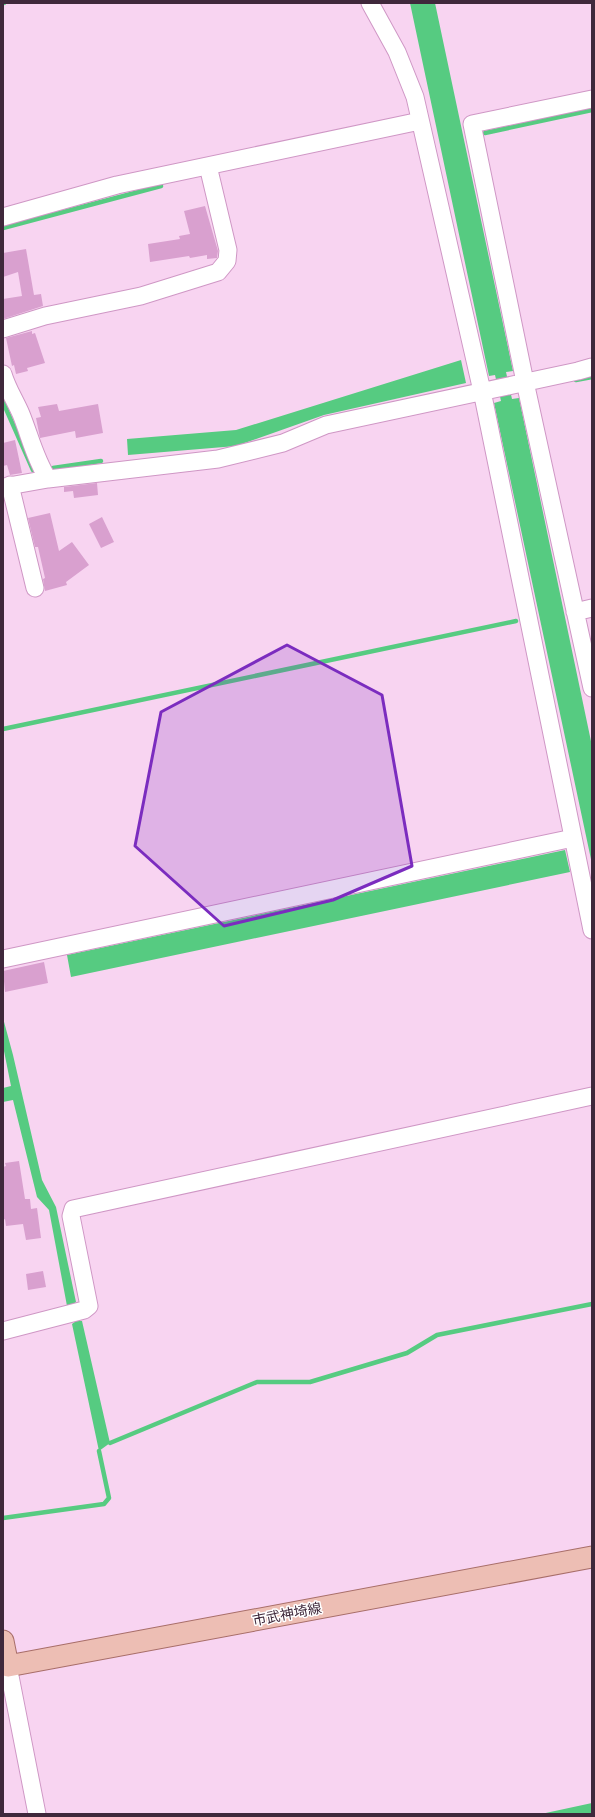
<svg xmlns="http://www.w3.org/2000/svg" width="595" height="1817" font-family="'DM Sans','Noto Sans JP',sans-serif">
<rect width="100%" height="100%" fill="#f8d4f1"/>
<path fill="#56cb81" d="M410,3H435L513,371L506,372L512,399L519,398L592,746V864L494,403L501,401L495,375L489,376Z
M461,360L466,383L324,415L236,446L128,455L127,439L236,430Z
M565,850L570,872L71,977L67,955Z
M3,1018L13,1055L42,1180L56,1207L76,1302L73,1305L67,1306L49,1210L37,1197L13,1100L3,1102V1088L11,1086L3,1046Z
M76,1321H82L110,1443L99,1451L72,1324Z
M592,1803V1814H541Z"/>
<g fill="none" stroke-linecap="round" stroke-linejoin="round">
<path stroke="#56cb81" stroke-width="4.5" d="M3,3H4
M485,133L592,110
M3,228L161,186
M576,380L592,377
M3,402L33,470
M53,468L101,461
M3,729L516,621
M110,1443L257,1382H310L407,1353L437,1335L592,1304
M3,1518L104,1504L109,1498L99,1451"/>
</g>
<path fill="#d9a0cf" d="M205,206L218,251L217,258L207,259V255L190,258L189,256L150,262L148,244L180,239L179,236L190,234L184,211Z
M26,249L34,295L41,294L43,306L3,319V299L22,296L18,272L3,277V253Z
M32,331V334L35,333L45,363L27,368L28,371L16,374L14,365L12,366L6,338Z
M57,404L59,411L98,404L103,433L76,438L75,431L40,438L36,418L41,417L38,407Z
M15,440L22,473L10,475L7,465L3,466V443Z
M97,483L98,495L74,498L73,491L64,492V487Z
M50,513L59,551L72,542L89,565L66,582L67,585L45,591L43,579L45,578L38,547H35L28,518Z
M102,517L114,542L101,548L89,524Z
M44,962L48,983L5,992L3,971Z
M19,1161L25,1199H30L31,1209L37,1208L41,1238L26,1240L23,1224L6,1226L5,1219L3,1220V1167L6,1166L5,1163Z
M43,1271L46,1287L28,1290L26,1274Z"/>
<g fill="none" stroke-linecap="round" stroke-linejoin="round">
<defs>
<path id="minor" d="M370,3L397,52L415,97L482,391L592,930
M592,99L472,124L525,382L592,688
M3,217L117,185L420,121
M3,329L45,316L141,296L218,272L227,261L228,250L208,166
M3,374C7,388 15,400 21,414C30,436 35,459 48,479
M10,485L35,588
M3,487L48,479L218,459L283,443L326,425L578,371L592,367
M575,612L592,608
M3,959L573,838
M3,1331L84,1310L89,1306L71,1216L73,1209L592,1096
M3,1667L8,1666L37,1814"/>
<path id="major" d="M3,1641L8,1666L592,1557"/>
</defs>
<use href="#minor" stroke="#cf97c5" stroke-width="19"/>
<use href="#major" stroke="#a86e69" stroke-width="23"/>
<use href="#minor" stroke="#fff" stroke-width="17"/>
<use href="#major" stroke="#edbeb4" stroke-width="21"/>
</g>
<path fill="#7b2cbf" fill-opacity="0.2" stroke="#7b2cbf" stroke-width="3" stroke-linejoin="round" d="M287,645L382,695L412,866L333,900L224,926L135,846L161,712Z"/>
<g text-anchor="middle" stroke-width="3" stroke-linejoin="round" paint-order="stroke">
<g font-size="14" fill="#3f283b" stroke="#fff">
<text transform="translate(287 1614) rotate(-11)" y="5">市武神埼線</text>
</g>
</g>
<rect width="595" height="1817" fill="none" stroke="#3f283b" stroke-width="8"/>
</svg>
